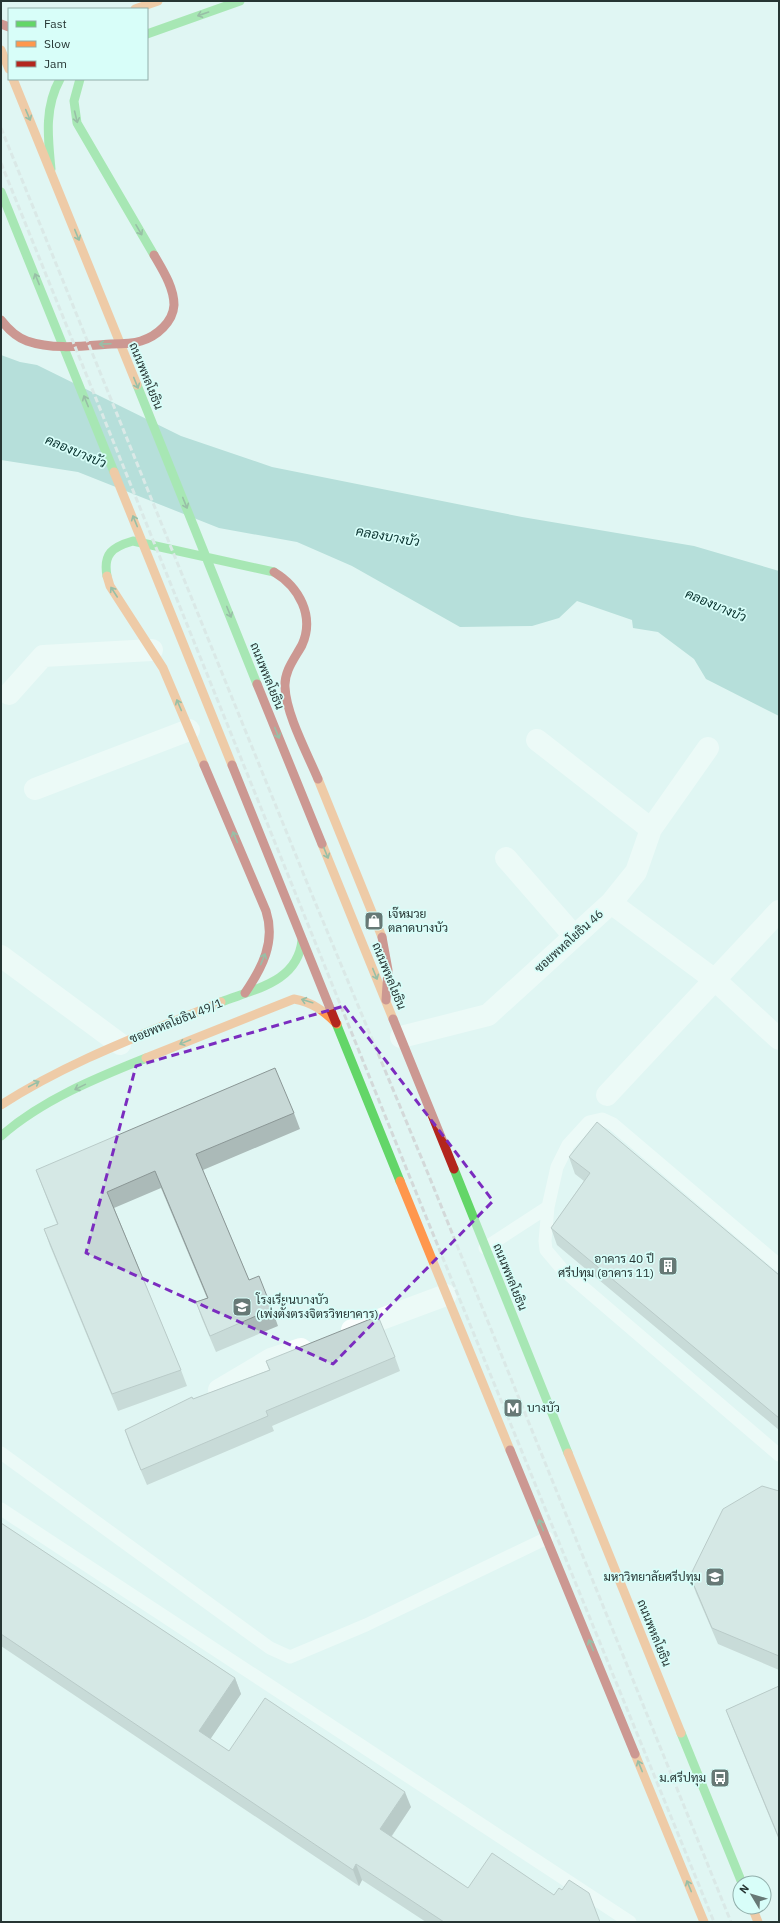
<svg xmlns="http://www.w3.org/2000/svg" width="780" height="1923" font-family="'IBM Plex Sans',Sarabun,sans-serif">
<rect width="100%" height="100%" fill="#e0f6f3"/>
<path fill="#83c3bc" d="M1,355L20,362L37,365L181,436L272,467L522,517L694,546L779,571V716L706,679L694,659L658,632L633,628L632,620L577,601L559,618L532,626L460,627L352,566L297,542L219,528L78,472L1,460Z"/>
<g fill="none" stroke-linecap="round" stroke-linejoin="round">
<path stroke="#fafefd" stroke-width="13" d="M485,1248L548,1207
M779,1265L613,1124L602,1119L589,1122L568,1145L557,1167L548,1207L545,1241L546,1250L562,1269L779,1455
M1,1453L270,1648L290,1657L366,1625L547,1538
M1,1509L630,1922"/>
<path stroke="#fafefd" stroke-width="22" d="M9,694L43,656L152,650
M537,740L651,829
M35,789L189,730
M506,858L574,936
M611,903L715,980L779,1039
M1,956L120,1044
M401,1037L488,1015L611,903L636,872L651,829L708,748
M607,1095L779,911
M352,1330L446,1295
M219,1390L271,1359L301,1349"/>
<path stroke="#63d668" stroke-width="9" d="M147,34L240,1
M80,79L74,101L77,123L154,255
M51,169C48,138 44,108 60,79
M1,192L114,472
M137,385L257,684
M107,576C103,554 112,547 133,541L274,572
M221,1002C255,989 298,982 302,940
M336,1023L400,1181
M1,1136C42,1100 96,1078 146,1058
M454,1169L568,1453
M681,1733L742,1883"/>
<path stroke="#ff974d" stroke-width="9" d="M135,9L158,1
M1,50L9,69
M13,79L137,385
M114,472L232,765
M107,576L110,586L163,668L204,765
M318,779L382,937
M322,844L393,1019
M146,1058L294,999C312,1002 324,1011 337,1024
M1,1105C69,1061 147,1033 221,1002
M400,1181L510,1450
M568,1453L681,1733
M635,1754L704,1922
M752,1907L758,1922"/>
<path stroke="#b3261e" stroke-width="9" d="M1,24L9,27
M1,320C8,329 16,337 27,341C53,350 84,346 111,344C121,344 132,344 141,341C157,336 173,322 174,305C174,287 162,269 154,255
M274,572C299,587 315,616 302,645C295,658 284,671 285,687C286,714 307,753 318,779
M257,684L322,844
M204,765L266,911C276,942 262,968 245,993
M232,765L336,1023
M382,937L388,970L386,1000
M393,1019L454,1169
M510,1450L635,1754"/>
<path stroke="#d3d9d9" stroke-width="3" stroke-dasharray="6 3" stroke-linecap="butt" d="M1,128L310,890L429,1176L731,1922
M1,163L411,1180L714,1922"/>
</g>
<path fill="#abbab8" d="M294,1113L300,1129L203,1170L249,1280L272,1309L278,1326L216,1352L202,1319L196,1302L207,1298L161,1188L114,1208L181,1370L187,1386L118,1411L50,1246L44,1229L57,1224L42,1186L36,1170Z
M569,1157L779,1275V1430L557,1245L551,1228L584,1181L575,1174Z
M395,1357L400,1371L272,1426L274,1431L147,1485L130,1445L125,1430L193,1399L269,1370L266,1361Z
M779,1491V1670L718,1644L696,1593L690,1576Z
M1,1523L235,1678L241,1694L210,1739L229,1751L411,1807L392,1836L468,1888L554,1895L600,1922H426L362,1880L359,1886L1,1646Z
M779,1686V1840L732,1726L726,1710Z"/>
<path fill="#8b9796" d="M235,1678L241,1694L205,1747L199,1731Z
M405,1792L411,1807L386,1844L380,1829Z
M356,1864L362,1880L359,1886L353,1870Z"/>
<path fill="#c7d8d6" stroke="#8b9796" d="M275,1068L294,1113L196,1154L249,1280L259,1276L272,1309L210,1336L196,1302L208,1298L155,1171L107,1192L181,1370L112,1394L44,1229L58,1224L36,1170Z
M597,1122L779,1275V1418L551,1228L590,1173L569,1157Z
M378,1316L395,1357L266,1411L268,1416L141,1470L125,1430L192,1397L193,1399L270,1370L266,1361Z
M762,1486L779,1491V1656L712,1628L690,1576L723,1509Z
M1,1523L235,1678L199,1731L229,1751L265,1698L405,1792L380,1829L468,1888L492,1853L554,1895L559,1888L562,1890L569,1880L589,1893L600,1922H444L356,1864L353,1870L1,1634Z
M779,1686V1838L726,1710Z"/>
<defs><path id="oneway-shaft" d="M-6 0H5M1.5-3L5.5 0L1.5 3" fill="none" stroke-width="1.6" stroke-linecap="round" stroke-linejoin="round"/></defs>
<g stroke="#417d4b">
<use href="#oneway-shaft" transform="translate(203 14) rotate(161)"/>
<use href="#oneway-shaft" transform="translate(28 115) rotate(67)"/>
<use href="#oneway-shaft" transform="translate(76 117) rotate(76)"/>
<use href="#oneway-shaft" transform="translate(139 230) rotate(60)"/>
<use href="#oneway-shaft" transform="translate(77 235) rotate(68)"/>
<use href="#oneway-shaft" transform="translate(37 279) rotate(-112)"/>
<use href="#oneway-shaft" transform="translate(105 344) rotate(178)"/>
<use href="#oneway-shaft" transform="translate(136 383) rotate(68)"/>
<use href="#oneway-shaft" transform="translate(86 401) rotate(-112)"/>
<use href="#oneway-shaft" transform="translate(185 503) rotate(68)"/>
<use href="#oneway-shaft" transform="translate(135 521) rotate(-112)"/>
<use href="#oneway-shaft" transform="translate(114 592) rotate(-123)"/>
<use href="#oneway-shaft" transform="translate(229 612) rotate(68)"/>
<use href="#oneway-shaft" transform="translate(179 705) rotate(-113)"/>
<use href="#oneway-shaft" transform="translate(277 733) rotate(68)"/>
<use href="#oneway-shaft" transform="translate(235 837) rotate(-113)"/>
<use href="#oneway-shaft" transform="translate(326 853) rotate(68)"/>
<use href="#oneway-shaft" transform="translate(263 959) rotate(-68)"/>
<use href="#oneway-shaft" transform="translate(375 974) rotate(68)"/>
<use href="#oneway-shaft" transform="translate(307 1001) rotate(-163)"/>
<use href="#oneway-shaft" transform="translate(185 1042) rotate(158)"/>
<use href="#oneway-shaft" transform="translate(34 1084) rotate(-28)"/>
<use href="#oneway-shaft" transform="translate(80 1087) rotate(154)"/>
<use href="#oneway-shaft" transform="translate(541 1525) rotate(-112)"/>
<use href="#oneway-shaft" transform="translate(591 1645) rotate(-112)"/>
<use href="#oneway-shaft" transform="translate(640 1766) rotate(-112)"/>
<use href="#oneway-shaft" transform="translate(689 1886) rotate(-112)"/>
</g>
<path d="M0 0H780V1923H0ZM344,1006L493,1201L333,1364L86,1253L136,1066Z" fill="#e0f6f3" fill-opacity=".55" fill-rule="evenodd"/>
<path fill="none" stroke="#7b2cbf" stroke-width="3" stroke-dasharray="8 5" stroke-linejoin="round" d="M344,1006L493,1201L333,1364L86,1253L136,1066Z"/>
<defs>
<symbol id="shop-square" viewBox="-11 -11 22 22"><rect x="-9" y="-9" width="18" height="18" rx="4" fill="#677976" stroke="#d8fef9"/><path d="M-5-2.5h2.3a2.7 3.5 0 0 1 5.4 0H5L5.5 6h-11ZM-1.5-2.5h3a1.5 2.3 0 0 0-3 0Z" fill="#fff"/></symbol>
<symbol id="building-square" viewBox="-11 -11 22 22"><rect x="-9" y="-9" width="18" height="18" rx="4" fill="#677976" stroke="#d8fef9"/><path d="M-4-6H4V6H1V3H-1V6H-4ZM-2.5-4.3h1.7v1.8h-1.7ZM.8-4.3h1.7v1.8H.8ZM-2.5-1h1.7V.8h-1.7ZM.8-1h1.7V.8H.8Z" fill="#fff"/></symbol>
<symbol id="school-square" viewBox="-11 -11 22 22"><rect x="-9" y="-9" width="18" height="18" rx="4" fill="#677976" stroke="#d8fef9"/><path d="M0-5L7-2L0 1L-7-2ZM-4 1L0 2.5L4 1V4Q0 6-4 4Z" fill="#fff"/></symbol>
<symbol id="metro-square" viewBox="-11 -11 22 22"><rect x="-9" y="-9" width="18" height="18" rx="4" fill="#677976" stroke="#d8fef9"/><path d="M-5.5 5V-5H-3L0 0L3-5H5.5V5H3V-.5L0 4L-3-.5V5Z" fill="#fff"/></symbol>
<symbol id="university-square" viewBox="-11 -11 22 22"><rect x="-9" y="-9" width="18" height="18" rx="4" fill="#677976" stroke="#d8fef9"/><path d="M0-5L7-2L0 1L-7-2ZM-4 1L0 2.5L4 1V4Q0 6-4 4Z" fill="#fff"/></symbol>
<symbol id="bus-square" viewBox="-11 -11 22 22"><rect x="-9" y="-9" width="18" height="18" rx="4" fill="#677976" stroke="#d8fef9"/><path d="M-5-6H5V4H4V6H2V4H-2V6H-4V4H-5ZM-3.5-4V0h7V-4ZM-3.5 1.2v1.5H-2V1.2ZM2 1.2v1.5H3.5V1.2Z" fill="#fff"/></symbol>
</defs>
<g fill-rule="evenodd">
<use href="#shop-square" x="363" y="910" width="22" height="22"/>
<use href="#building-square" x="657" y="1255" width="22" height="22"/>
<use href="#school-square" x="231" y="1296" width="22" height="22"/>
<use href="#metro-square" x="502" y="1397" width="22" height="22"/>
<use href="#university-square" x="704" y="1566" width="22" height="22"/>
<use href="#bus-square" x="709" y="1767" width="22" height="22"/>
</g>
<g text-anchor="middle" stroke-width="3.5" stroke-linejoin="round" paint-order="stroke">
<g font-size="12" fill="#263533" stroke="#d8fef9">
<text transform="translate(146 376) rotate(68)" y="4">ถนนพหลโยธิน</text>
<text transform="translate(267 676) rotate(68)" y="4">ถนนพหลโยธิน</text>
<text transform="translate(569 941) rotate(-42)" y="4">ซอยพหลโยธิน 46</text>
<text transform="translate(389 976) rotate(68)" y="4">ถนนพหลโยธิน</text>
<text transform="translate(176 1021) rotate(-22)" y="4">ซอยพหลโยธิน 49/1</text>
<text transform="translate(510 1277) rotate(68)" y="4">ถนนพหลโยธิน</text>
<text transform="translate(654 1633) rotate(68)" y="4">ถนนพหลโยธิน</text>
</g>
<g font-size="12" fill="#263533" stroke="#d8fef9" text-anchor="start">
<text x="388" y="918">เจ๊หมวย<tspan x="388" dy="14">ตลาดบางบัว</tspan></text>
<text x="654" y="1263" text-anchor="end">อาคาร 40 ปี<tspan x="654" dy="14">ศรีปทุม (อาคาร 11)</tspan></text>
<text x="256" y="1304">โรงเรียนบางบัว<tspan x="256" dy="14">(เพ่งตั้งตรงจิตรวิทยาคาร)</tspan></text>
<text x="527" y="1412">บางบัว</text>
<text x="701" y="1581" text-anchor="end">มหาวิทยาลัยศรีปทุม</text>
<text x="706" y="1782" text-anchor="end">ม.ศรีปทุม</text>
</g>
<g font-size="13" font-style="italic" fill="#07312d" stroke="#d8fef9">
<text transform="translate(76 451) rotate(23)" y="5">คลองบางบัว</text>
<text transform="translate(388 536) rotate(10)" y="5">คลองบางบัว</text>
<text transform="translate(716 605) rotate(23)" y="5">คลองบางบัว</text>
</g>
</g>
<rect width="780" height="1923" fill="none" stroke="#263533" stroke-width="4"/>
<rect x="8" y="8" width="140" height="72" fill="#d8fef9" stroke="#91aeaa"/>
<rect x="16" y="21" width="20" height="6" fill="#63d668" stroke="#91aeaa"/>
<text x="44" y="28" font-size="12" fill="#263533">Fast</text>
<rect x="16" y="41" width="20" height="6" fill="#ff974d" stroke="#91aeaa"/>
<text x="44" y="48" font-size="12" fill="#263533">Slow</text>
<rect x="16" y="61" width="20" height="6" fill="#b3261e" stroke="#91aeaa"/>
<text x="44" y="68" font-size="12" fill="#263533">Jam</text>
<g transform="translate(752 1895) rotate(308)"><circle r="19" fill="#d8fef9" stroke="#91aeaa"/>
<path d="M0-3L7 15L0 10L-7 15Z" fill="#677976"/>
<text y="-6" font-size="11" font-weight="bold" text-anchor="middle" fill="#263533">N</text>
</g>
</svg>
